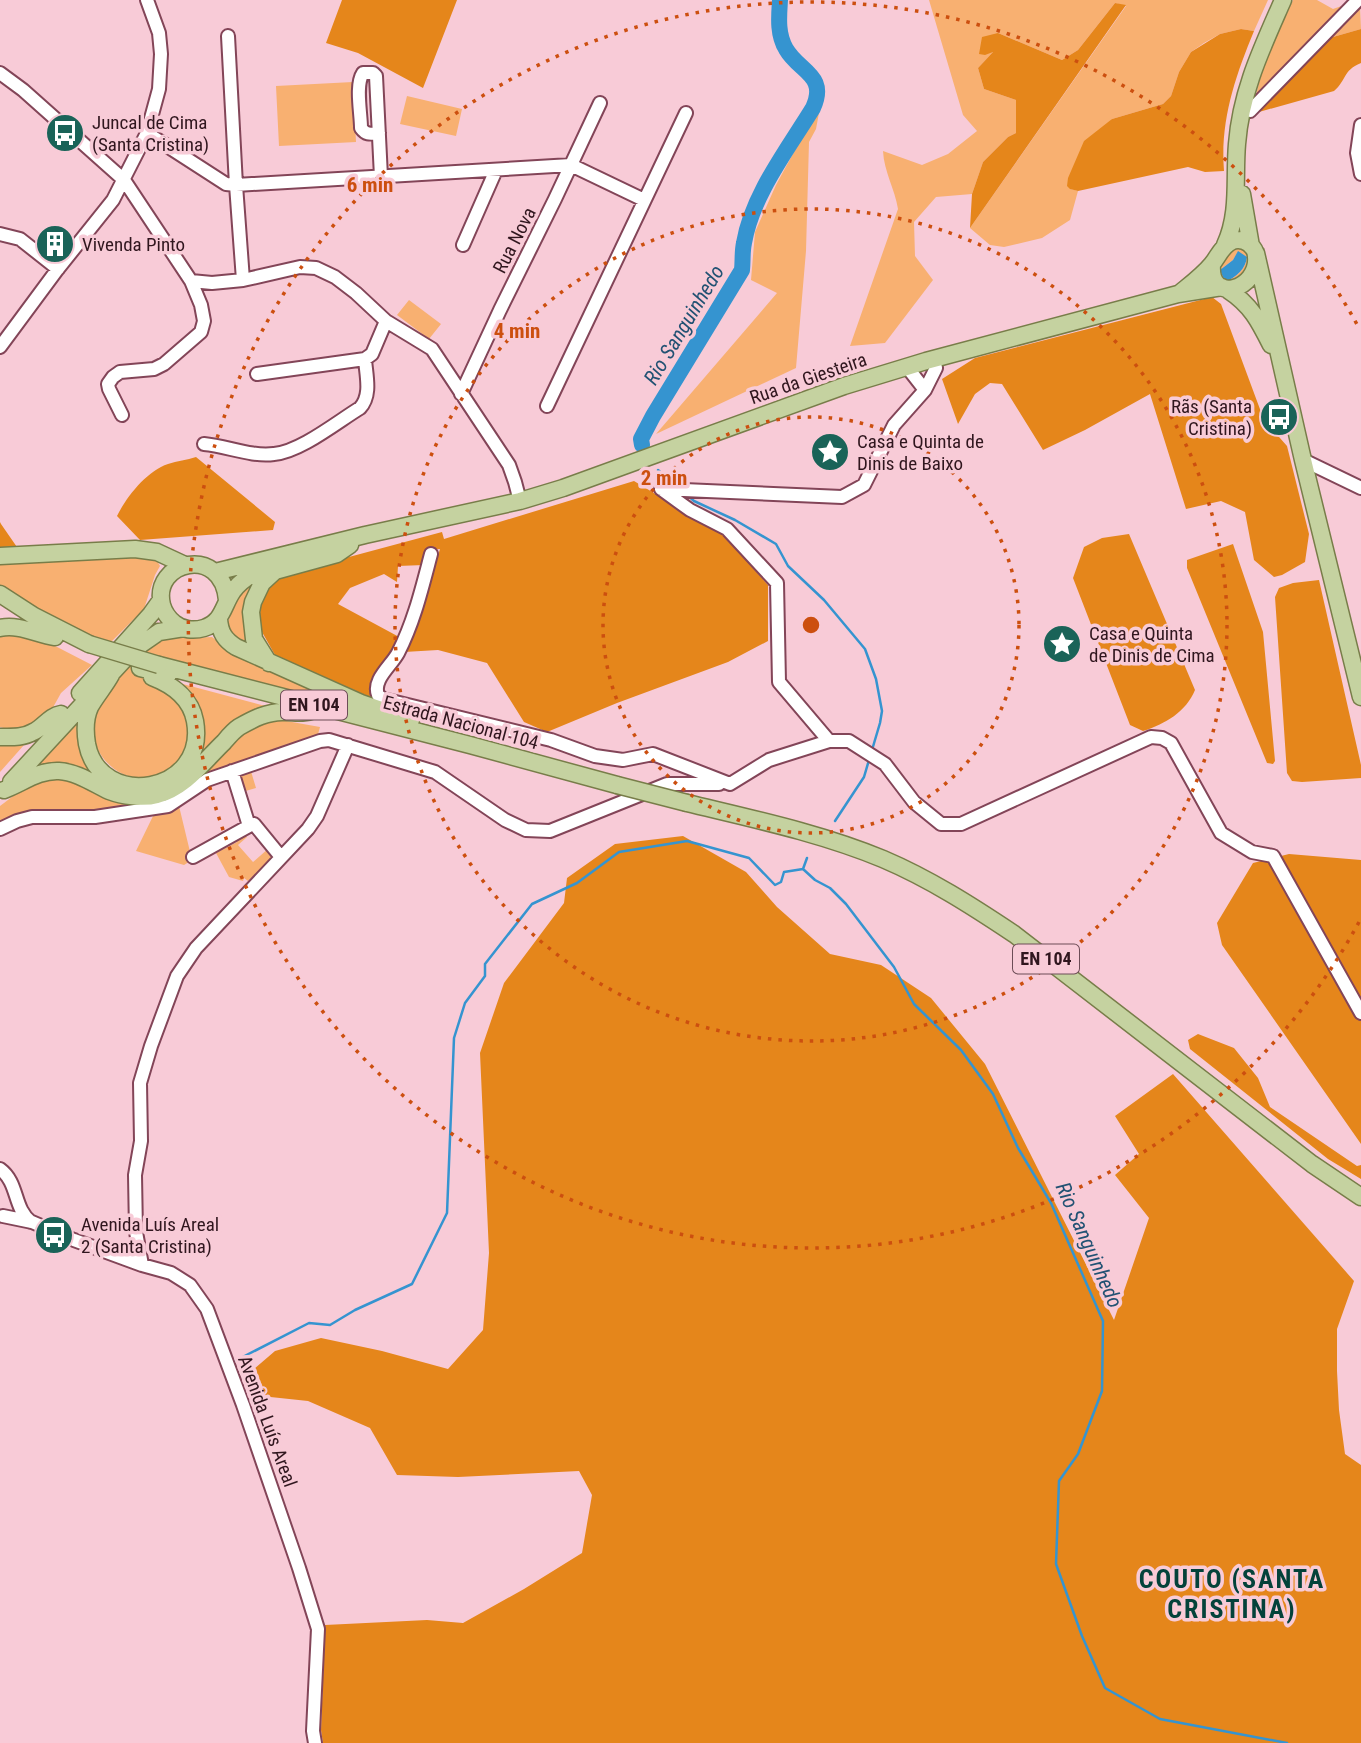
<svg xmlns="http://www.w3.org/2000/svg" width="1361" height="1743" font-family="'Roboto Condensed',sans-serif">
<rect width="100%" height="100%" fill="#f8cbd7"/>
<path fill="#f8b071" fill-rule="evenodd" d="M929,0H1268L1254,31L1241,29L1220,34L1204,43L1191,52L1179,72L1171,96L1163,104L1112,119L1071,189L1078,191L1070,220L1042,238L1004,247L990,245L970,228L1126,6L1115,3L1078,50L1062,60L998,33L994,51L978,68L984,89L1016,100V133L1008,137L983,162L972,194L936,197L914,222L915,256L933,280L885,343L850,346L898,209C895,189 884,172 883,151L922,165L948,154L977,131L963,115Z
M1293,0H1317L1333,9L1350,3L1254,103L1263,67Z
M1360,6L1361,29L1326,39Z
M353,82L356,142L279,146L276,86Z
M407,96L462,109L456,136L400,124Z
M821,102L816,129L809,142L806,251L796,368L656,434L777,293L751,280L755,232L776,185Z
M1234,249H1242L1248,255C1250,273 1243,285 1224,283C1213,270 1223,257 1234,249ZM1238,252L1247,257C1246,268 1237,277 1225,282L1220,270L1233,260Z
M409,300L441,324L429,339L397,315Z
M133,551L156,559L160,566L155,575L144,609L110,643L50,618L0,587V559Z
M260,575L252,648L230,636L227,625L240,590Z
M0,632H28L92,665L61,693L51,711L29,726L7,729L0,727Z
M171,635L190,638L212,637L228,650L398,718L168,662L163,686L190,715L187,753C175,764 165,777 147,778C114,782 85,747 95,715C101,697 114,685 125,671C140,655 150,642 171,635Z
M179,683L269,707L180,777L198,754L203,729L198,707Z
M80,717L102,777L27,772Z
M275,719L320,727L317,738L169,801L0,825V806C14,796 30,781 48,778C67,775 110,795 129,802L237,739L247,731Z
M32,736L0,772V740Z
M250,768L256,788L242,792L236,772Z
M179,806L192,860L184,865L136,851L154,814L165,812Z
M243,832L247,837L238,845L253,862L269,848L275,856L248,881L244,878L243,881L229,877L216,853L237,842L234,838Z"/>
<path fill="#e5861b" d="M342,0H457L423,88L358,53L326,43Z
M1115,3L1126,5L970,228L972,194L983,162L1008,137L1016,133V100L984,89L978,68L993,52L985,55L979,54L982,37L998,33L1062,60L1078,50Z
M1241,29L1254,31C1235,77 1220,121 1224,171L1205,172L1188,167L1078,191L1070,189L1067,186L1068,178L1084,141L1112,119L1163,104L1171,96L1179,72L1191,52L1220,34Z
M1361,29V63C1342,71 1347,80 1334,91L1259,112L1258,108L1326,39Z
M1212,297L1221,304L1264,420L1287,446L1309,534L1305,562L1282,575L1274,577L1254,560L1245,512L1221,501L1186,509L1150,394L1085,430L1043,450L1002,384L990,383L975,394L958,424L942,379L975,358Z
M196,457L275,522L273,530L140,540L117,516C127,496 147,471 168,464C177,461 187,460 196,457Z
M634,481L725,536L768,585V641L728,662L617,703L547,732L524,722L487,663L438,650L404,652L420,616L440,549L430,550L424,565L398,566L397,582L384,574L350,588L338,604L401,638L372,698L275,655L262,632L260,614L261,601L268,586L282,575L442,532L444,539Z
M0,522L1,524L19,550H0Z
M1129,534L1195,690C1186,712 1165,724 1143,731L1130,725L1073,578L1084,547L1102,538Z
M1233,544L1263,632L1275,761L1273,764L1267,763L1187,568V560Z
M1319,580L1361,765V778L1302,782L1292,781L1287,773L1275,597L1279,588L1293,583Z
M683,836L746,872L777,907L830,954L881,965L931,998L985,1064L1114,1320L1149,1218L1115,1175L1139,1154L1115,1116L1173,1074L1354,1281L1337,1329V1371L1339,1410L1345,1454L1361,1465V1743H323L321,1730L325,1625L427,1620L463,1623L524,1589L582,1553L592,1495L579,1471L458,1477L397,1475L370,1428L308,1401L251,1395L248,1374L275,1351L321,1338L382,1351L448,1369L483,1330L489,1253L480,1053L504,983L564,903L567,878L615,844Z
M1289,854L1361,860V1144L1222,945L1217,923L1253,863Z
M1198,1034L1234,1048L1258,1078L1270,1107L1357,1166L1361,1165V1179L1328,1159L1190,1049L1188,1040Z"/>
<path fill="#3594d0" d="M1238,251L1247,257C1246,268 1237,277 1225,282L1220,270L1233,260Z"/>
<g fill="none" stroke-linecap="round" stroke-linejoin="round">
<path stroke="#3594d0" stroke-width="2.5" d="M658,470L676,485
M686,494L694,501L735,520L776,544L788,566L824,600L865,649L876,679L882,711L880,723L872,750
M835,821L864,777L869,760
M807,858L803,869L815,880L830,888L846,904L894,967L914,1004L961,1050L993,1094L1018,1148L1051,1203L1103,1321L1102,1391L1078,1454L1059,1481L1056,1564L1082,1636L1105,1688L1160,1719L1287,1743
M233,1362L309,1323L330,1325L355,1310L412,1284L447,1213L454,1038L465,1003L485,976V964L532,904L577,883L619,852L687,841L749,858L775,885L781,882L784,872L803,869"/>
<path stroke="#3594d0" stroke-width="16" d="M642,445L641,439L653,416L742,270C743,261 742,252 744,243C752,195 788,149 813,108C828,75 799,72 786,49C777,34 779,16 780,0"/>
<defs>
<path id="minor" d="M228,36L236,185L243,280
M0,73L23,90L124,180L191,281L201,305L204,321L201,332L164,364L154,369L120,372L113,377L108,384L109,389L122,415
M1242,108L1250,111L1358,0
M1361,125L1357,153L1361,174
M147,133L226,184L236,185L571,165L644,200
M379,133C370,134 366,135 361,128C361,113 355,85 363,73H373L376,76L381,177
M0,234L20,239L58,269
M463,245L496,170
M191,281L212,283L243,280L300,267L316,268L335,277L356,293L386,321L432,349L509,465L515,482L520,501
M0,347L57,270L113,200L147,133L159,89L161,54L159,33L147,0
M907,367L925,390
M257,374L365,359L372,354L386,321
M461,394L500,310L555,199L600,103
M547,406L686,113
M204,444C227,446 251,457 274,454C300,452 337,422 360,408C372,395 366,375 365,359
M1303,460L1361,488
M661,489L842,497L864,485L894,425L925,390L936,368L933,359
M661,489L690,510L727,529L777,583L779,682L829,741
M431,554C422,588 414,622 398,653C391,666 372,680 378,695L383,699L551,740L595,756L623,760L653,754L730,784L769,760L829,741H849L885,764L914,802L941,824H961L1151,737L1162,738L1171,743L1221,833L1252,852L1273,856L1361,1013
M254,824L281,857
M0,829L17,821L32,817H95L168,806L207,780L320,741L329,740L435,772L505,820L526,830L550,831L667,784H719
M193,857L249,826L232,771
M0,1169C19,1183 13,1208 31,1222
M3,1216L32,1222L74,1240L142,1265L171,1273L190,1285L207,1309L243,1405L299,1568L318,1629L313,1731L315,1743
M142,1265L136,1232L135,1175L141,1141L140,1083L151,1046L177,976L196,948L308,829L317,816L348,745"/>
<path id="major" d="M1242,194L1251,246
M1225,245C1240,213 1234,178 1237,144C1241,91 1262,48 1283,0
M1256,253L1303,460L1361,697
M1228,290C1251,305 1259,321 1271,345
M1180,293C1191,284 1203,275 1212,264C1218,257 1221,248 1229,243C1233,240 1238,239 1244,241C1251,244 1256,250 1256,257C1259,289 1209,305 1212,265
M0,556L135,549L157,552L185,565
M215,572L365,535L520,501L563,488L844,386L926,361L1178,294L1222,287
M0,594L34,616L89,644
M227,600C222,544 151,561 162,605C164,612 168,618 174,623C182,630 194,631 204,628C223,622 223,605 233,591C242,579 254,572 268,567
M219,619C220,633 225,640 236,647L361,703L411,720
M0,628C19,624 36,634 55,637
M269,663L254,639L251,612L253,602L262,583L275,571L337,554L350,545
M159,665L470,745L617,785
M140,668L168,675
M111,675C105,686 96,696 90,707C85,718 85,732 87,744C100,811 208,794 195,721C191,699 173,685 152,677
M80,693L151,614L161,600
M0,737C11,737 23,738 33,732C44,727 49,716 61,714
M11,782L133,650L159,632L184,628
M4,790C23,783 38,770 59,771C77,772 94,784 109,791C122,796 143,799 157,795C185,788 204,761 224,742C229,736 233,731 239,727C253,719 268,711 285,712C294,712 302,714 311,711
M687,803C753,819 820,833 883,859C930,879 972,906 1014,934L1312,1164L1361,1197"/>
</defs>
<use href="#minor" stroke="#834558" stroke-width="16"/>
<use href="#major" stroke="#787d49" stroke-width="19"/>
<use href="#minor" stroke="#fff" stroke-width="12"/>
<use href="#major" stroke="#c5d2a0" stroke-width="16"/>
<defs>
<path id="major-bridge" d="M89,644L159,665
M617,785L687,803"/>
</defs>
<use href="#major-bridge" stroke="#787d49" stroke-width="19" stroke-linecap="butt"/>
<use href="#major-bridge" stroke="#c5d2a0" stroke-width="16"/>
</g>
<g fill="none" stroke="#cc4f0f" stroke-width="3.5" stroke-dasharray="3.5 7">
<circle cx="811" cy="625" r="208"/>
<circle cx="811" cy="625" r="416"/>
<path d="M1359 922A623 623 0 1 1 1359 328"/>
</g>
<defs>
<symbol id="bus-disc" viewBox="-11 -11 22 22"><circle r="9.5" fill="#1a6358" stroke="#f8cbd7"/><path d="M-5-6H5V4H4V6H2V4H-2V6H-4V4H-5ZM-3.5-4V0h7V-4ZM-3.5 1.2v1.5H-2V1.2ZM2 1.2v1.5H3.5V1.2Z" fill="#fff"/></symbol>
<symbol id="building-disc" viewBox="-11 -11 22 22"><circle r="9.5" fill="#1a6358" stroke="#f8cbd7"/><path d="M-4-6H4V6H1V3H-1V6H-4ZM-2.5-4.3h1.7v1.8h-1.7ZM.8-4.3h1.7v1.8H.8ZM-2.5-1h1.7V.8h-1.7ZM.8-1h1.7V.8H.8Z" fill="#fff"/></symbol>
<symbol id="sight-disc" viewBox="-11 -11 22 22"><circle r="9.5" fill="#1a6358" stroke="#f8cbd7"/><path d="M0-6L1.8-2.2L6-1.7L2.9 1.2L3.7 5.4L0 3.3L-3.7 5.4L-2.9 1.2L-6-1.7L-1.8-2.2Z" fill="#fff"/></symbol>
</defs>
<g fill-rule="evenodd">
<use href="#bus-disc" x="43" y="111" width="44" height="44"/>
<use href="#building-disc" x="33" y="222" width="44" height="44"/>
<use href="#bus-disc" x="1257" y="395" width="44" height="44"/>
<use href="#sight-disc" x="808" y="430" width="44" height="44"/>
<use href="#sight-disc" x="1040" y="622" width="44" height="44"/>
<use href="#bus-disc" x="32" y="1213" width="44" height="44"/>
</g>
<g text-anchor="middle" stroke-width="7" stroke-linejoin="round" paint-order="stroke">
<g fill="#f8cbd7" stroke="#6c4c56" stroke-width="2">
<rect x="281" y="690.5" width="66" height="29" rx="5"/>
<rect x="1013" y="944.5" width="66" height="29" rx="5"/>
</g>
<g font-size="18" font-weight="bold" fill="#30161e">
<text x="314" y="711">EN 104</text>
<text x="1046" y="965">EN 104</text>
</g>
<g font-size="19" fill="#30161e" stroke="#f8cbd7" text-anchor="start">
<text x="92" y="129">Juncal de Cima<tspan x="92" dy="22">(Santa Cristina)</tspan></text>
<text x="82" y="251">Vivenda Pinto</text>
<text x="1252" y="413" text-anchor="end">Rãs (Santa<tspan x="1252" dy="22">Cristina)</tspan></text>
<text x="857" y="448">Casa e Quinta de<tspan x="857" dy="22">Dinis de Baixo</tspan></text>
<text x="1089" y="640">Casa e Quinta<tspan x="1089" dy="22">de Dinis de Cima</tspan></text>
<text x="81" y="1231">Avenida Luís Areal<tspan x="81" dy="22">2 (Santa Cristina)</tspan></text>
</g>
<g font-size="19" fill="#30161e" stroke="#f8cbd7">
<text transform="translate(514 240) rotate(-63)" y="7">Rua Nova</text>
<text transform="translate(808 378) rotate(-19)" y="7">Rua da Giesteira</text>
<text transform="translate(461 722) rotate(15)" y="7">Estrada Nacional 104</text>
<text transform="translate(268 1421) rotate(70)" y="7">Avenida Luís Areal</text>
</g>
<g font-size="21" font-style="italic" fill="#225273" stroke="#f8cbd7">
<text transform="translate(684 325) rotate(-59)" y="7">Rio Sanguinhedo</text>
<text transform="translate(1089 1245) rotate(66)" y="7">Rio Sanguinhedo</text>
</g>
<g font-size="26" font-weight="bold" letter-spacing="2" fill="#03423a" stroke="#f8cbd7">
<text x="1232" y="1588">COUTO (SANTA<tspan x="1232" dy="30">CRISTINA)</tspan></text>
</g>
</g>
<circle cx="811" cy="625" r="10" fill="#cc4f0f" stroke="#f8cbd7" stroke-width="3.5"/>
<g font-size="21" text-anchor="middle" font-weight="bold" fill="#cc4f0f" stroke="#f8cbd7" stroke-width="7" stroke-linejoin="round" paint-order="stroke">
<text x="370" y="192">6 min</text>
<text x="517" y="338">4 min</text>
<text x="664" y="485">2 min</text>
</g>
</svg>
